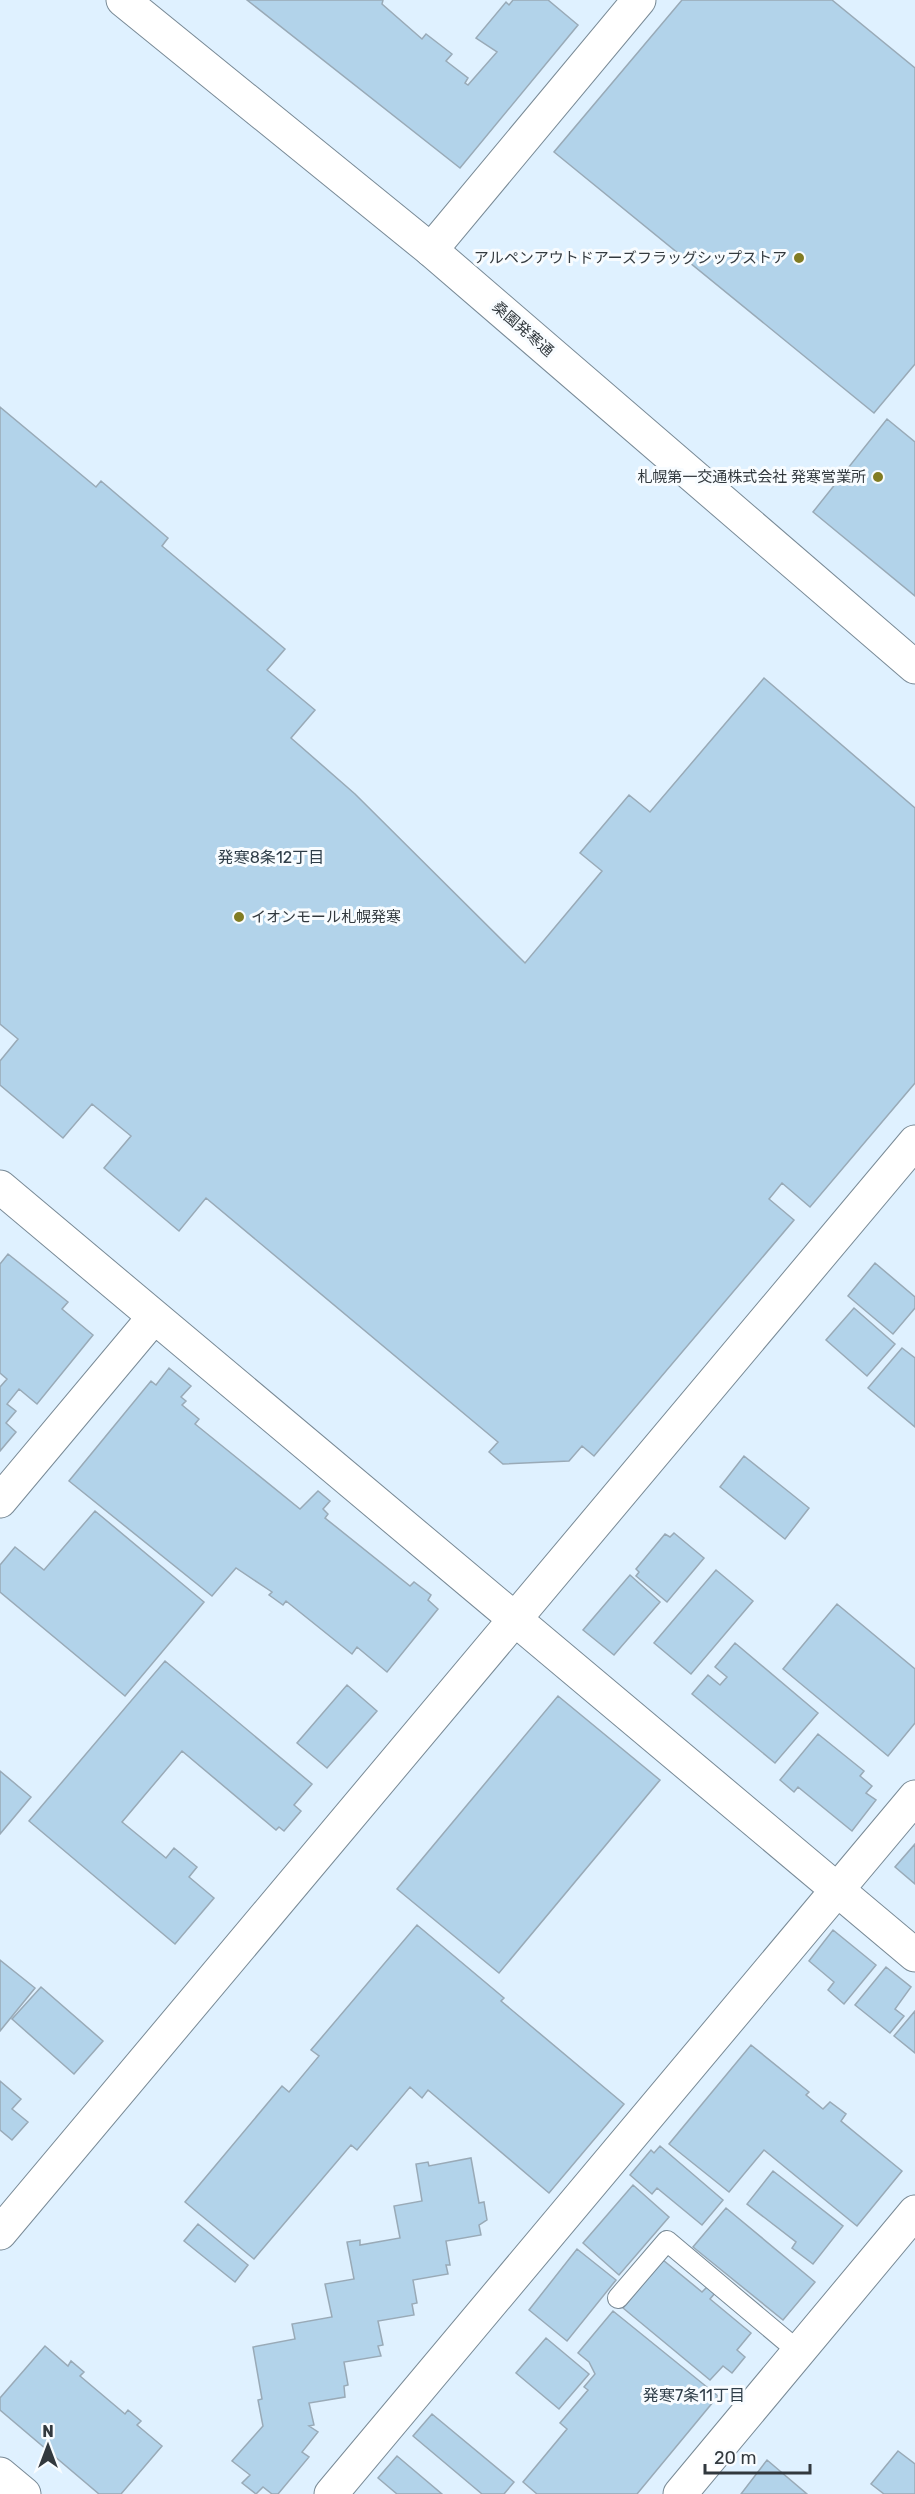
<svg xmlns="http://www.w3.org/2000/svg" width="915" height="2494" font-family="Rubik,'Noto Sans JP',sans-serif">
<rect width="100%" height="100%" fill="#dff1ff"/>
<path fill="#b2d3ea" stroke="#99aab7" stroke-width="1.5" d="M247,0H383L382,4L422,39L426,34L452,54L446,61L468,78L465,83L468,85L497,52L476,38L506,2L509,5L513,0H548L578,25L460,168Z
M682,0H832L915,68V364L874,413L554,152Z
M0,407L96,487L101,481L168,538L162,546L285,649L267,670L315,710L291,738L355,794L525,963L602,871L580,853L629,795L650,812L764,678L915,808V1083L810,1207L782,1183L769,1199L794,1220L594,1456L582,1446L569,1461L503,1464L489,1452L498,1442L206,1198L179,1231L104,1168L131,1136L92,1104L63,1138L0,1085V1061L18,1039L0,1024Z
M887,419L915,442V596L813,512Z
M8,1254L68,1302L62,1309L93,1335L37,1404L19,1389L7,1404L16,1411L6,1423L16,1432L0,1451V1387L7,1379L0,1373V1264Z
M875,1263L915,1297V1308L893,1334L848,1296Z
M854,1308L895,1344L867,1376L826,1340Z
M902,1348L915,1358V1427L868,1388Z
M169,1368L191,1386L181,1397L186,1401L182,1405L199,1419L195,1424L300,1509L318,1491L330,1501L323,1509L328,1514L325,1518L410,1586L414,1582L431,1595L428,1600L438,1609L387,1672L357,1647L352,1654L286,1601L283,1605L269,1595L272,1592L236,1568L212,1596L69,1481L151,1381L156,1385Z
M744,1456L809,1508L785,1539L720,1487Z
M95,1511L204,1602L125,1696L0,1592V1565L15,1547L44,1570Z
M674,1533L704,1558L667,1602L636,1576L639,1572L636,1569L665,1534L670,1537Z
M716,1570L753,1601L691,1674L654,1643Z
M630,1575L660,1602L614,1655L583,1630Z
M837,1604L915,1669V1723L888,1756L783,1669Z
M735,1643L818,1713L775,1763L692,1694L708,1675L720,1685L727,1677L715,1667Z
M165,1661L312,1784L294,1805L301,1811L284,1831L279,1827L276,1830L182,1751L122,1822L166,1858L174,1848L197,1867L189,1877L214,1898L175,1944L29,1821Z
M347,1685L377,1711L327,1768L297,1743Z
M558,1696L660,1780L499,1973L397,1889Z
M818,1734L864,1771L860,1776L872,1786L866,1793L876,1800L852,1831L798,1787L794,1792L780,1780Z
M0,1771L31,1797L0,1834Z
M915,1844V1884L895,1867Z
M417,1925L504,1998L501,2001L624,2104L549,2193L428,2090L422,2098L410,2087L357,2150L351,2145L254,2259L185,2202L282,2086L289,2092L319,2056L311,2050Z
M833,1930L876,1965L844,2004L828,1990L834,1982L809,1961Z
M0,1960L35,1988L0,2031Z
M886,1967L911,1987L895,2009L904,2016L890,2033L855,2005Z
M41,1987L103,2041L74,2074L12,2019Z
M915,2011V2053L894,2036Z
M751,2045L809,2092L806,2095L823,2109L830,2102L846,2114L841,2121L902,2171L857,2226L764,2150L729,2192L669,2144Z
M0,2081L21,2099L12,2109L28,2122L12,2140L0,2130Z
M660,2146L723,2200L702,2225L657,2188L652,2194L630,2175L651,2150L654,2153Z
M471,2158L479,2203L484,2202L487,2220L479,2225L481,2235L446,2241L450,2265H446L448,2274L413,2280L417,2303L412,2304L414,2315L378,2321L383,2345L378,2346L381,2356L344,2362L348,2385L344,2386L345,2397L309,2403L314,2425L309,2426L318,2432L302,2452L309,2457L278,2494H272L263,2487L256,2494L242,2483L250,2475L232,2461L263,2426L258,2400L262,2399L253,2347L295,2339L292,2324L332,2317L325,2284L354,2279L347,2242L360,2240V2245L400,2238L394,2206L422,2201L416,2164L428,2162L429,2166Z
M773,2171L843,2226L813,2264L792,2248L796,2242L747,2204Z
M633,2185L669,2217L619,2275L583,2243Z
M726,2208L815,2282L783,2320L693,2247Z
M198,2224L248,2265L235,2282L184,2241Z
M577,2249L616,2280L567,2341L529,2310Z
M663,2260L702,2292L708,2286L715,2293L710,2299L751,2333L737,2350L745,2357L732,2373L723,2366L710,2380L623,2308Z
M613,2311L718,2396L637,2494H537L523,2482L567,2429L560,2423L588,2390L584,2387L595,2374L589,2362L578,2353Z
M546,2338L589,2374L559,2409L516,2373Z
M45,2346L68,2366L71,2361L84,2372L80,2376L125,2414L128,2410L141,2421L137,2425L162,2446L121,2494H99L0,2410V2398Z
M432,2414L514,2482L504,2494H482L413,2436Z
M898,2451L915,2464V2494H884L871,2484Z
M397,2456L442,2494H397L378,2478Z
M767,2460L807,2494H741Z"/>
<g fill="none" stroke-linecap="round" stroke-linejoin="round">
<defs>
<path id="lane" d="M618,2298L667,2241L798,2351"/>
<path id="street" d="M431,250L639,0
M0,1187L915,1955
M0,1501L154,1317
M0,2233L915,1142
M0,2474L24,2494
M331,2494L915,1797
M680,2494L915,2212"/>
<path id="secondary" d="M123,0L431,250L915,667"/>
</defs>
<use href="#lane" stroke="#798a96" stroke-width="22"/>
<use href="#street" stroke="#798a96" stroke-width="35"/>
<use href="#secondary" stroke="#798a96" stroke-width="35"/>
<use href="#lane" stroke="#fff" stroke-width="20"/>
<use href="#street" stroke="#fff" stroke-width="33"/>
<use href="#secondary" stroke="#fff" stroke-width="33"/>
</g>
<g fill="#817c23" stroke="#f8fcff" stroke-width="2">
<circle cx="799" cy="258" r="6"/>
<circle cx="878" cy="477" r="6"/>
<circle cx="239" cy="917" r="6"/>
</g>
<g text-anchor="middle" stroke-width="6" stroke-linejoin="round" paint-order="stroke">
<g font-size="15" fill="#32393e" stroke="#f8fcff" text-anchor="end">
<text x="787" y="263">アルペンアウトドアーズフラッグシップストア</text>
<text x="866" y="482">札幌第一交通株式会社 発寒営業所</text>
<text x="251" y="922" text-anchor="start">イオンモール札幌発寒</text>
</g>
<g font-size="15" fill="#32393e" stroke="#f8fcff">
<text transform="translate(523 329) rotate(41)" y="5">桑園発寒通</text>
</g>
<g font-size="16" fill="#2f3e49" stroke="#f8fcff">
<text x="271" y="863">発寒8条12丁目</text>
<text x="694" y="2401">発寒7条11丁目</text>
</g>
</g>
<g transform="translate(48 2446)" stroke="#f8fcff" stroke-width="4.5" paint-order="stroke">
<path d="M0-4.5L10 22L0 15L-10 22Z" fill="#32393e"/>
<text y="-9" font-size="16" font-weight="bold" text-anchor="middle" fill="#32393e">N</text>
</g>
<path d="M705 2464v9h105v-9" fill="none" stroke="#32393e" stroke-width="3"/>
<text x="714" y="2464" font-size="18" fill="#32393e" stroke="#f8fcff" stroke-width="4.5" paint-order="stroke">20 m</text>
</svg>
